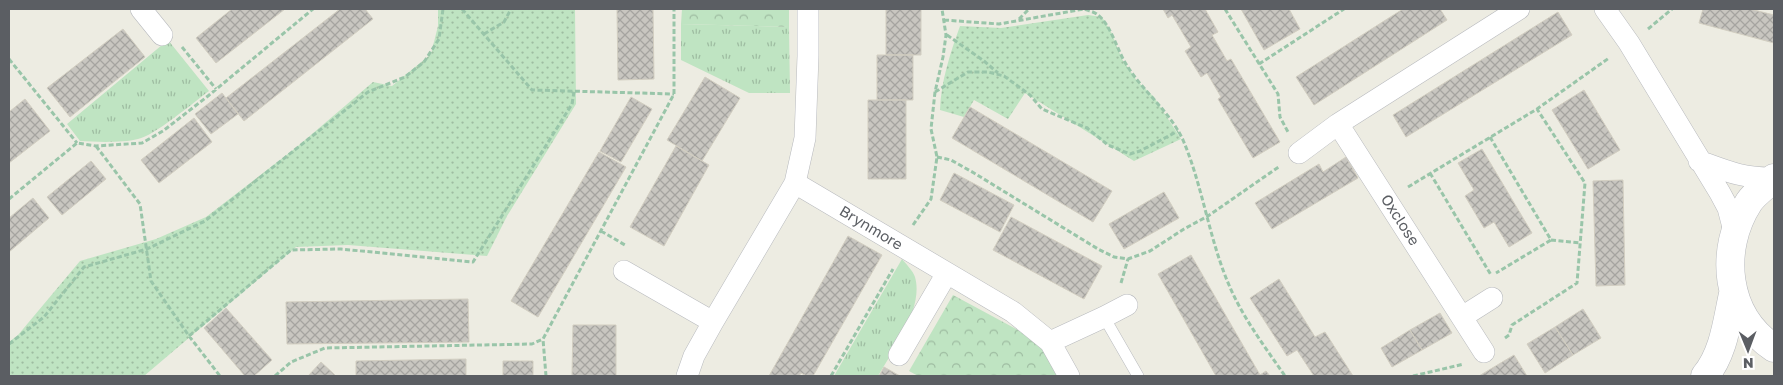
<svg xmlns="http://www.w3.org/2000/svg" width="1783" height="385" font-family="'Golos Text',sans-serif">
<defs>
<pattern id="grass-tufts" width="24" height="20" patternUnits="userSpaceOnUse" patternTransform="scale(1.25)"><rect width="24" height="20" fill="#bfe4c2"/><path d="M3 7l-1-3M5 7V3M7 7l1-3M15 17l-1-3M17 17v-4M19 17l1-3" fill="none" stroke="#9ebca1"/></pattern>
<pattern id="forest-crowns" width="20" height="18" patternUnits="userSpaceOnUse" patternTransform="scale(1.25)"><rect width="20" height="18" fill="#bfe4c2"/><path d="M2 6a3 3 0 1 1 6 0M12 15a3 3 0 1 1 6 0" fill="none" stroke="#9ebca1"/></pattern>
<pattern id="park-dots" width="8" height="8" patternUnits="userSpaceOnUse" patternTransform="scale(1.25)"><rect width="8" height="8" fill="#bfe4c2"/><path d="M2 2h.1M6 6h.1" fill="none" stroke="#9ebca1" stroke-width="1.8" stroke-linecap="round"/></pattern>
<pattern id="building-cross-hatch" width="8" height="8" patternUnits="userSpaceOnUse" patternTransform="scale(1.25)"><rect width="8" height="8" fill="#c8c6c0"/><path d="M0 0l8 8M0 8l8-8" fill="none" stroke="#a5a4a0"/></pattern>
</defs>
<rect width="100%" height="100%" fill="#edece2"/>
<path fill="url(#grass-tufts)" d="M681,24L789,27L790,93H749L681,60Z
M168,40L209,91C194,102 154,136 138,139C122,143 96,142 80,141L67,124Z
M902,259C906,264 913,271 915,277C924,308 893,350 878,376H834Z"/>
<path fill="url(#forest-crowns)" d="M682,9H789V27L681,24Z
M953,295L1040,342L1057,376H918L909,371Z"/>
<path fill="url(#park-dots)" d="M438,9H575L576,104L507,216L487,256L348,245L296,247L144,376H9V342L18,335L80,261L156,239L206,217L298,146L373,82L392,86L431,54L438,26Z
M1088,15L1102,17L1111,32L1122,59L1137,81L1154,97L1181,139L1134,161L1025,93L1008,119L974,100L964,117L940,110C941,81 950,54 960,26L1001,28Z"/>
<path fill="url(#building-cross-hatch)" stroke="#d2cec1" d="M232,9H285L216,63L196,38Z
M340,9H365L373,19L244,121L226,98Z
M617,9H653L654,79L618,80Z
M886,9H921V55H886Z
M1163,9H1205L1218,32L1212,35L1227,61L1231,59L1280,142L1253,158L1218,99L1221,97L1207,73L1201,77L1185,51L1191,47L1172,15L1168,18Z
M1241,9H1289L1300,29L1264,50Z
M1403,9H1440L1447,20L1314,105L1296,77Z
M1703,9H1750L1774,15V43L1699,23Z
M1558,12L1572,35L1406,137L1393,115Z
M123,29L145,57L70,117L47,88Z
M877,55H913V100H877Z
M705,77L740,98L702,161L667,140Z
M1584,90L1620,150L1588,169L1552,110Z
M222,93L238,114L211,134L195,114Z
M631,97L652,109L621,162L600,151Z
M25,99L50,131L9,163V112Z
M868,100H906V179H868Z
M970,107L1112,191L1093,222L952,138Z
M194,118L212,142L159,183L141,160Z
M676,146L709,165L664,246L630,227Z
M1482,149L1532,233L1509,247L1494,222L1484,228L1465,196L1474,190L1458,163Z
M599,152L626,167L538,317L511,301Z
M1346,157L1358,178L1272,229L1255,203L1319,164L1323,172Z
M91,161L106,179L62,215L47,197Z
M954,173L1014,205L1000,232L940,200Z
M1623,180L1625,285L1596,286L1593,181Z
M1164,192L1179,218L1124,249L1109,224Z
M33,198L49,218L9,252V218Z
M1011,217L1102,266L1084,299L993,250Z
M848,236L882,255L813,376H807L801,373L799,376H769Z
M1191,255L1260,375L1266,371L1270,376H1216L1158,274Z
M1279,279L1315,337L1325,332L1353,376H1314L1297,350L1287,356L1250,298Z
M468,299L469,342L287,344L286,302Z
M226,308L272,360L254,376H245L204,328Z
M1583,309L1601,338L1573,355L1555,327Z
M1440,313L1452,333L1422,350L1410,330Z
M573,325H616V376H572Z
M1555,327L1573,355L1545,373L1527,344Z
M1410,330L1422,350L1392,367L1381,348Z
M1514,355L1527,376H1479Z
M466,359V376H356V361Z
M503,361H533V376H503Z
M321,362L336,376H308Z
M884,367L900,376H879Z"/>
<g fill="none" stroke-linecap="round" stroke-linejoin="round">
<defs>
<path id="service" d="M1104,317L1138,376"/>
<path id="minor" d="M141,9L162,35
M1605,9L1629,43L1720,193L1728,208L1734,231
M1338,124L1484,352
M1299,153L1338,124L1519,9
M1699,161C1729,172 1742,178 1774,178
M795,183L1013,312L1050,342L1069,376
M624,271L713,322
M1462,317L1492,298
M1050,342L1104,317L1127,305
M899,355L947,273
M687,376L694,356L713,322L795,183L805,138L808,56V9"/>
<path id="tertiary" d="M1774,178C1766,186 1755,193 1749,202C1718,250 1725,316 1774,348
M1705,376C1724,353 1727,321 1733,294"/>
</defs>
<use href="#service" stroke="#b8babe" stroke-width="12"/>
<use href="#minor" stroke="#b8babe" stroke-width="22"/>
<use href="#tertiary" stroke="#b8babe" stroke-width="29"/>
<path stroke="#99c5a9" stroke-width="3" stroke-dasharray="5 2.5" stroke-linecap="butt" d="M462,9L532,90L674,94
M1225,9L1278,94L1280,117L1288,132
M1019,19L1029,9
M944,20L999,24L1084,9C1089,11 1095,12 1098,15C1111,25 1117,50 1126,64C1142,91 1169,110 1183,140C1203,187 1209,239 1229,285C1243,318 1265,347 1285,376
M1648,29L1672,9
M484,34L504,22L511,9
M947,35L984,61L998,73
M182,47L216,89
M9,59L77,143
M1259,64L1344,9
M935,92L968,72H988L1004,76L1030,95L1042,109L1087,128L1108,145L1130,154L1140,151L1178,131
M1490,137L1551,240L1496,273
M96,146L140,204L151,281L189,336L220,376
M937,157L951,160L974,173L1098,249L1114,257L1128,259L1150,251L1184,229L1208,216L1280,166
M1430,173L1491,275
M1408,187L1537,109L1609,58
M9,199L77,143L96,146L142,143L163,131L208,96L313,9
M913,225L931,199L937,157L931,129L935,92L943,57L946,35L942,9
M601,231L625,245
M1551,240L1580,243
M1121,283L1128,259
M189,336L291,250L341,249L473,262L572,104L574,92
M1505,338L1509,335L1512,325L1577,283L1585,183L1537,109
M9,344L44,317L84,267L147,249L205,221L368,92L405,77L424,62L439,39L443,9
M275,376L291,362L325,348L532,344L543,339
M546,376L543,339L674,94V9
M831,376L893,269
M1413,376L1464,364"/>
<use href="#service" stroke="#fff" stroke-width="11"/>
<use href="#minor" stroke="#fff" stroke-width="21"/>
<use href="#tertiary" stroke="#fff" stroke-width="28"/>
</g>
<g text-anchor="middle" stroke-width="4.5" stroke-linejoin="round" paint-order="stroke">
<g font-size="15" fill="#5b5e63" stroke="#fff">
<text transform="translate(1400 220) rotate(57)" y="5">Oxclose</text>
<text transform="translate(871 228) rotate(31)" y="5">Brynmore</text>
</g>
</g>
<rect width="1783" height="385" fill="none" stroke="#5b5e63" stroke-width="20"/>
<g transform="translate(1748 350) rotate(179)" stroke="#ffffff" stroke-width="4" paint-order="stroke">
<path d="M0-4L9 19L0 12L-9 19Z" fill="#5b5e63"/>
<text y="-8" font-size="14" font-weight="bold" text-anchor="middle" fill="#5b5e63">N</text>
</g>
</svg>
